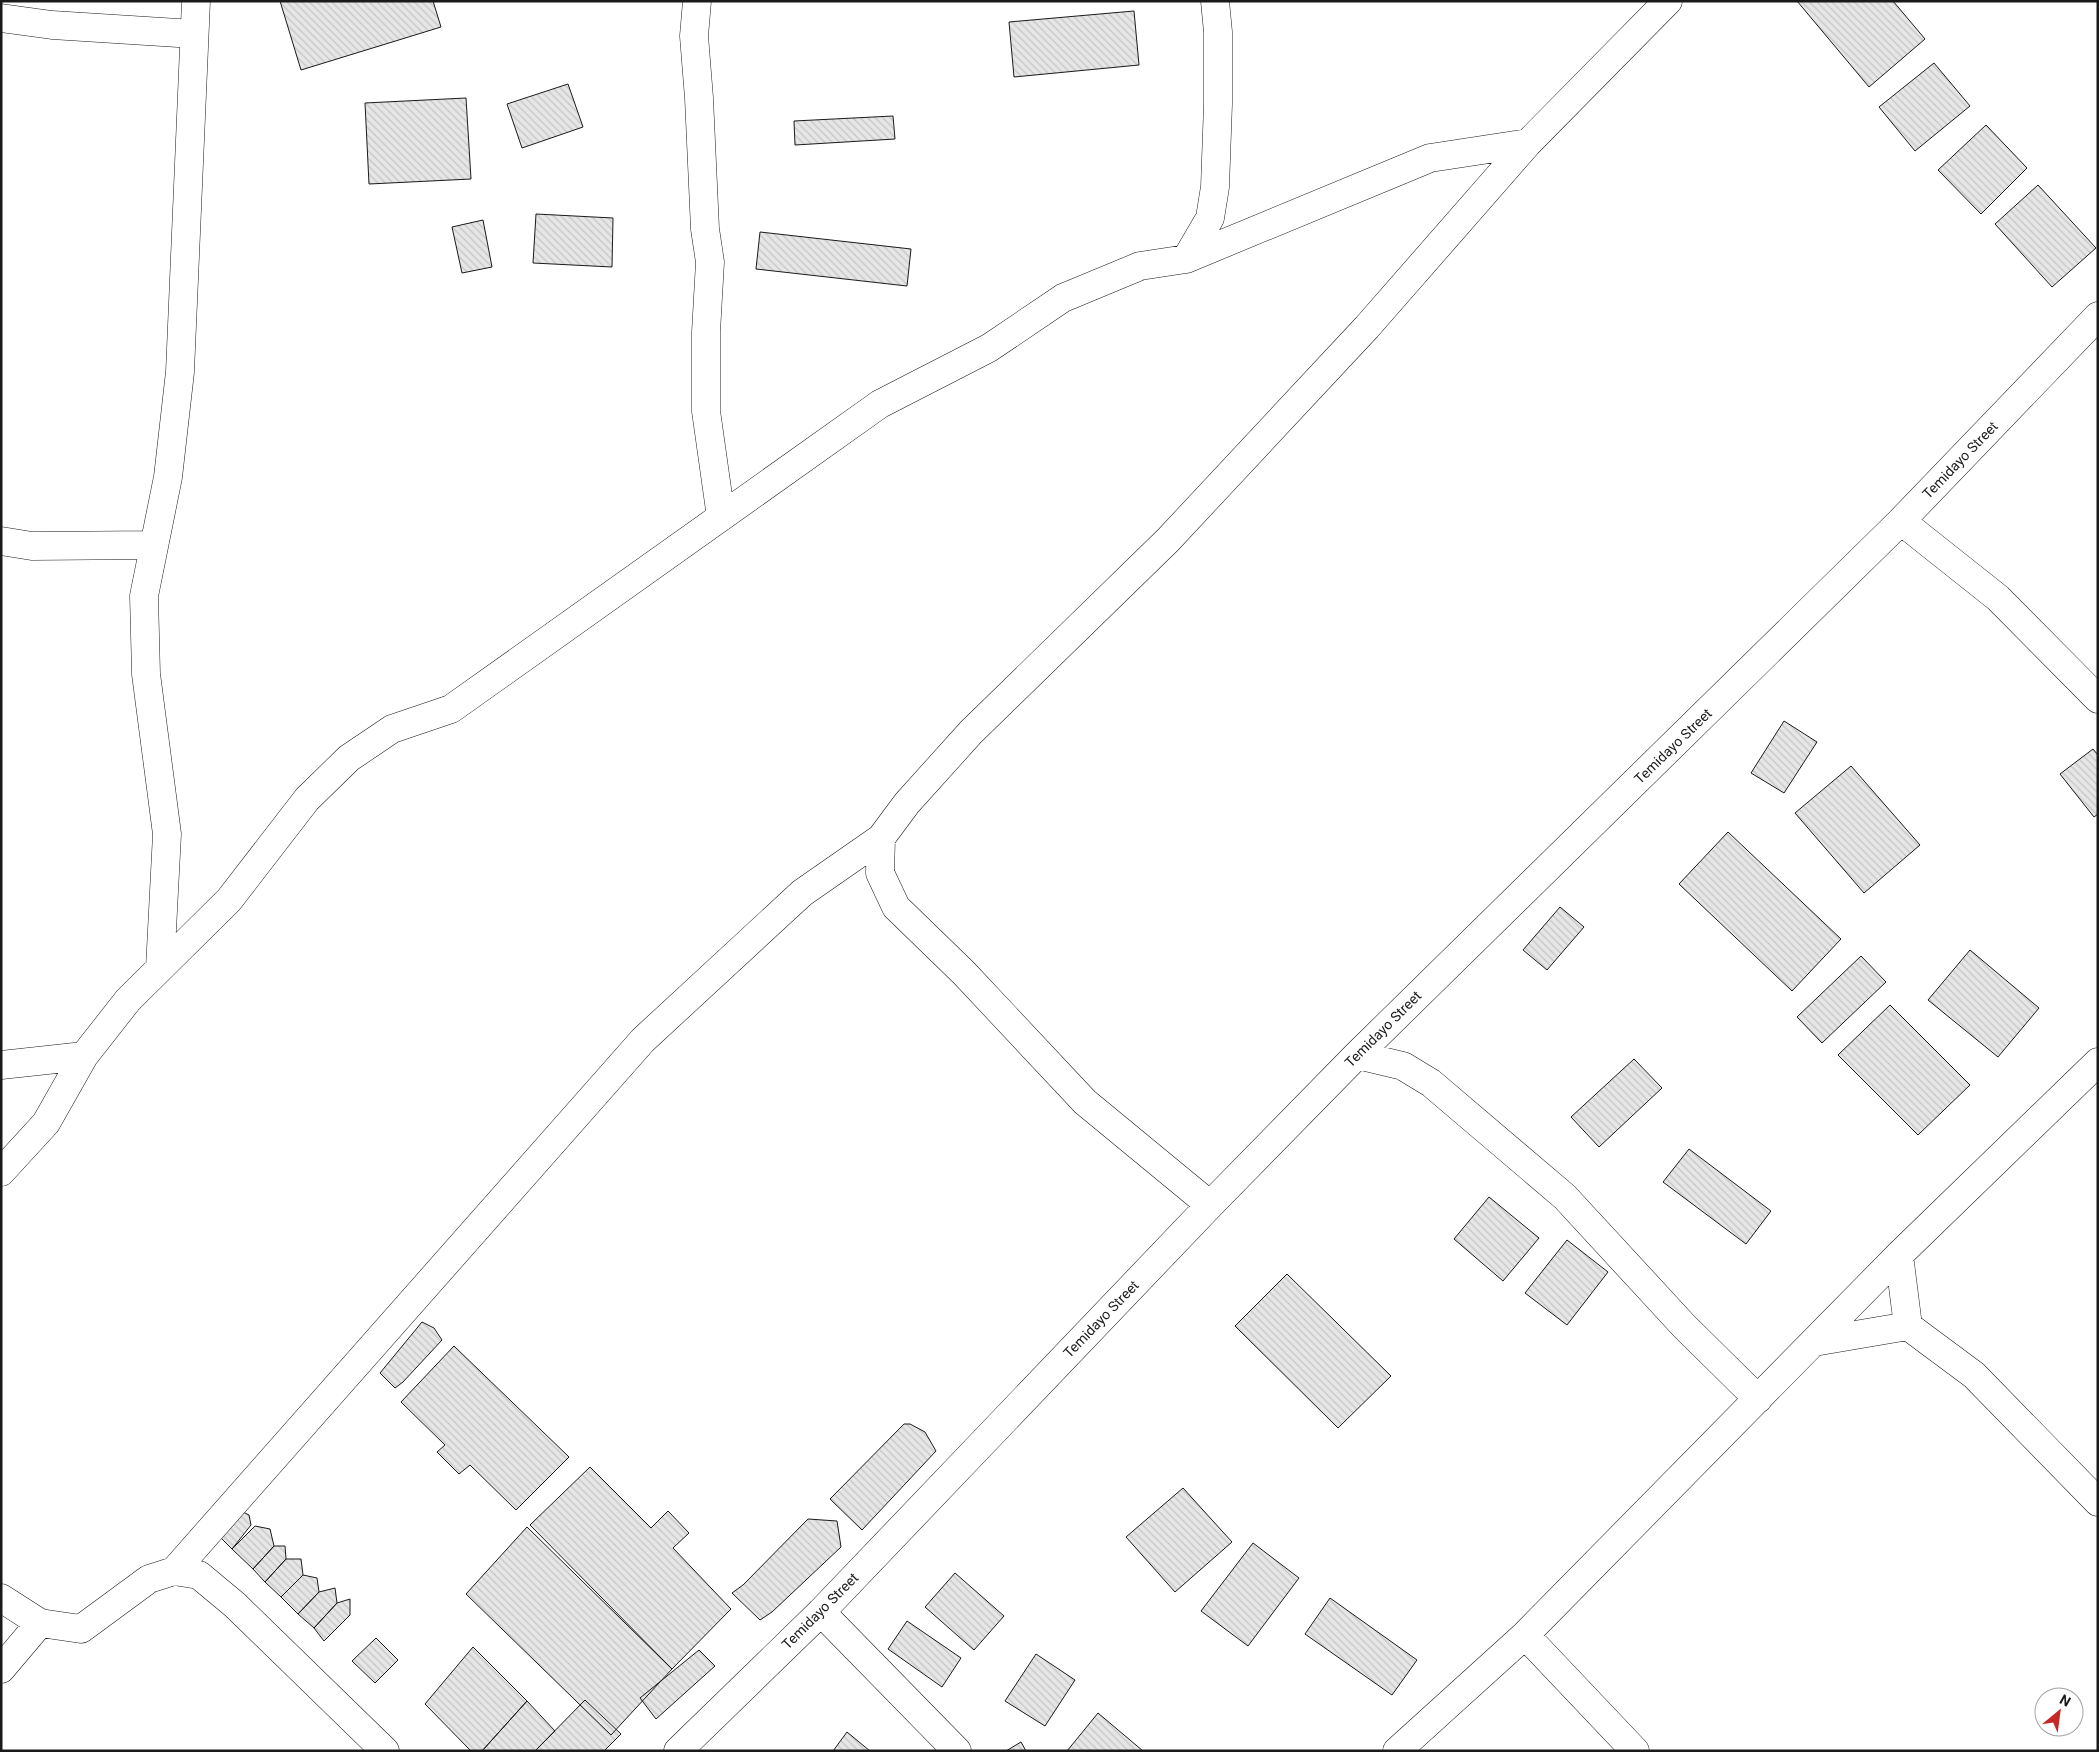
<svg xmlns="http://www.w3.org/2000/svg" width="2099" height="1752" font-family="Roboto,sans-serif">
<defs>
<pattern id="building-back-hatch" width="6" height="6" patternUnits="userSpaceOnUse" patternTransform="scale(1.25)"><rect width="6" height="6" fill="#e6e6e6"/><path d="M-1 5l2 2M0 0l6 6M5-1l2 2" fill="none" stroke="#c5c5c5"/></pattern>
</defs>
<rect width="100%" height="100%" fill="#fff"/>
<path fill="url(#building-back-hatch)" stroke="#1a1a1a" d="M280,1H433L441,27L301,70Z
M1797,1H1893L1925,39L1869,87Z
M1134,11L1139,65L1014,77L1009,22Z
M1934,63L1970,106L1915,151L1879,107Z
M568,84L583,127L522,148L507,104Z
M466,98L471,179L369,184L365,103Z
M893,116L895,139L795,145L794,121Z
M1986,125L2027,168L1981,214L1938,170Z
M2038,185L2096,248L2052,287L1995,224Z
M536,214L613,218L612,267L533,263Z
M483,220L492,267L462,273L452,227Z
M760,232L911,249L907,286L756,269Z
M1784,721L1817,742L1784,793L1751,773Z
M2093,749L2098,755V814L2094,817L2060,774Z
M1851,766L1920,845L1864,893L1795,813Z
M1728,832L1841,939L1792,991L1679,884Z
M1560,907L1584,927L1547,970L1523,950Z
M1970,950L2039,1008L1998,1057L1928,1000Z
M1861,956L1886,982L1822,1043L1797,1017Z
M1890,1005L1970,1085L1918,1135L1838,1055Z
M1634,1059L1662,1088L1599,1147L1571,1117Z
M1689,1149L1771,1211L1746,1244L1663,1182Z
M1489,1197L1539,1238L1503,1281L1454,1239Z
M1567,1240L1608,1272L1567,1325L1525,1293Z
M1287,1274L1391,1376L1338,1428L1235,1326Z
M422,1322L434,1328L442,1340L403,1382L395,1388L380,1373Z
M454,1346L569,1457L516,1510L470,1465L459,1474L437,1452L445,1445L401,1402Z
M904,1424H910L925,1432L936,1451L862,1530L830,1499Z
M590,1467L651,1528L668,1511L689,1533L673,1548L731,1609L672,1669L530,1525Z
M1183,1488L1232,1542L1175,1592L1126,1537Z
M239,1510L249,1515L251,1525L232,1549L217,1534Z
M808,1519L837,1521L841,1547L772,1612L760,1620L732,1593L743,1585Z
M255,1526L270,1529L274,1546L253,1569L232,1549Z
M527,1527L672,1669L611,1735L466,1594Z
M1253,1543L1299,1578L1248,1646L1201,1611Z
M274,1546H285L286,1559L265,1582L253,1569Z
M286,1559H301L303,1575L281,1597L265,1582Z
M955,1573L1004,1616L974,1650L925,1607Z
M303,1575L317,1578L319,1592L298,1614L281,1597Z
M335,1588L337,1603L314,1628L298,1614L319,1592Z
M1330,1598L1417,1660L1392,1695L1305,1634Z
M350,1599V1615L324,1641L314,1628L337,1603Z
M907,1621L961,1658L942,1687L888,1649Z
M376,1638L398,1660L375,1683L352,1661Z
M473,1647L527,1701L482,1751H471L425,1704Z
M699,1650L715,1666L656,1719L640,1698Z
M1036,1654L1075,1680L1045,1726L1005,1701Z
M585,1700L621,1734L604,1751H535Z
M527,1701L555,1731L535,1751H482Z
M1098,1713L1143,1751H1067Z
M847,1732L870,1751H833Z
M1021,1742L1026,1751H1006Z"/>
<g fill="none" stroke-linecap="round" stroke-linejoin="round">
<defs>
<path id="street" d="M697,1L694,36L699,98L705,229L710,262L706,332V411L721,517
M1,18L52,25L194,34
M1186,259L1210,218L1215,187L1218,104V32L1215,1
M1901,521L1998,598L2098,699
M1,541L32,546L154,545
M881,838L880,873L896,907L964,973L1085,1102L1210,1205
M160,968L167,834L146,674L144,596L168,477L180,372L196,1
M1357,1055L1403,1066L1431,1083L1565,1197L1684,1326L1758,1399
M1,1065L84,1056
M1,1172L46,1123L84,1056L128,1000L229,900L307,799L349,758L392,729L451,709L880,404L989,348L1063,298L1140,266L1186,259L1430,158L1528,143
M1899,1255L1908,1326L1974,1375L2098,1502
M1814,1342L1908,1326
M174,1571L643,1040L802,893L881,838L907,803L971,732L1168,540L1367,327L1528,143L1668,1
M1,1598L40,1623L81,1629L149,1579L174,1571L199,1575L235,1605L385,1751
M821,1612L957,1751
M1525,1635L1635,1751
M1,1669L40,1623
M678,1751L821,1612L1210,1205L1357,1055L1901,521L2098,316
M1397,1751L1525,1635L1899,1255L2098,1062"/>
</defs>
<use href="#street" stroke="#1a1a1a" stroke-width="29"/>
<use href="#street" stroke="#fff" stroke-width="28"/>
</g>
<g text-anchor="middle" stroke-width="4" stroke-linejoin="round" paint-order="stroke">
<g font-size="14" fill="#1a1a1a" stroke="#fff">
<text transform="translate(1960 460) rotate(-46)" y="5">Temidayo Street</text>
<text transform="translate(1673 746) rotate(-44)" y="5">Temidayo Street</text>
<text transform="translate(1383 1029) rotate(-45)" y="5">Temidayo Street</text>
<text transform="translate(1101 1319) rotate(-46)" y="5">Temidayo Street</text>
<text transform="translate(820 1611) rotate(-45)" y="5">Temidayo Street</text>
</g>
</g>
<rect width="2099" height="1752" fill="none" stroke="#1a1a1a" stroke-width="5"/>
<g transform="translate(2059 1712) rotate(29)"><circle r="24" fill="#ffffff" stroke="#a3a3a3"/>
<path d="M0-4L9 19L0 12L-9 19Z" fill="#c62828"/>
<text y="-8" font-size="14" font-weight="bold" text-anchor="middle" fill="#1a1a1a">N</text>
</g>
</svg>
